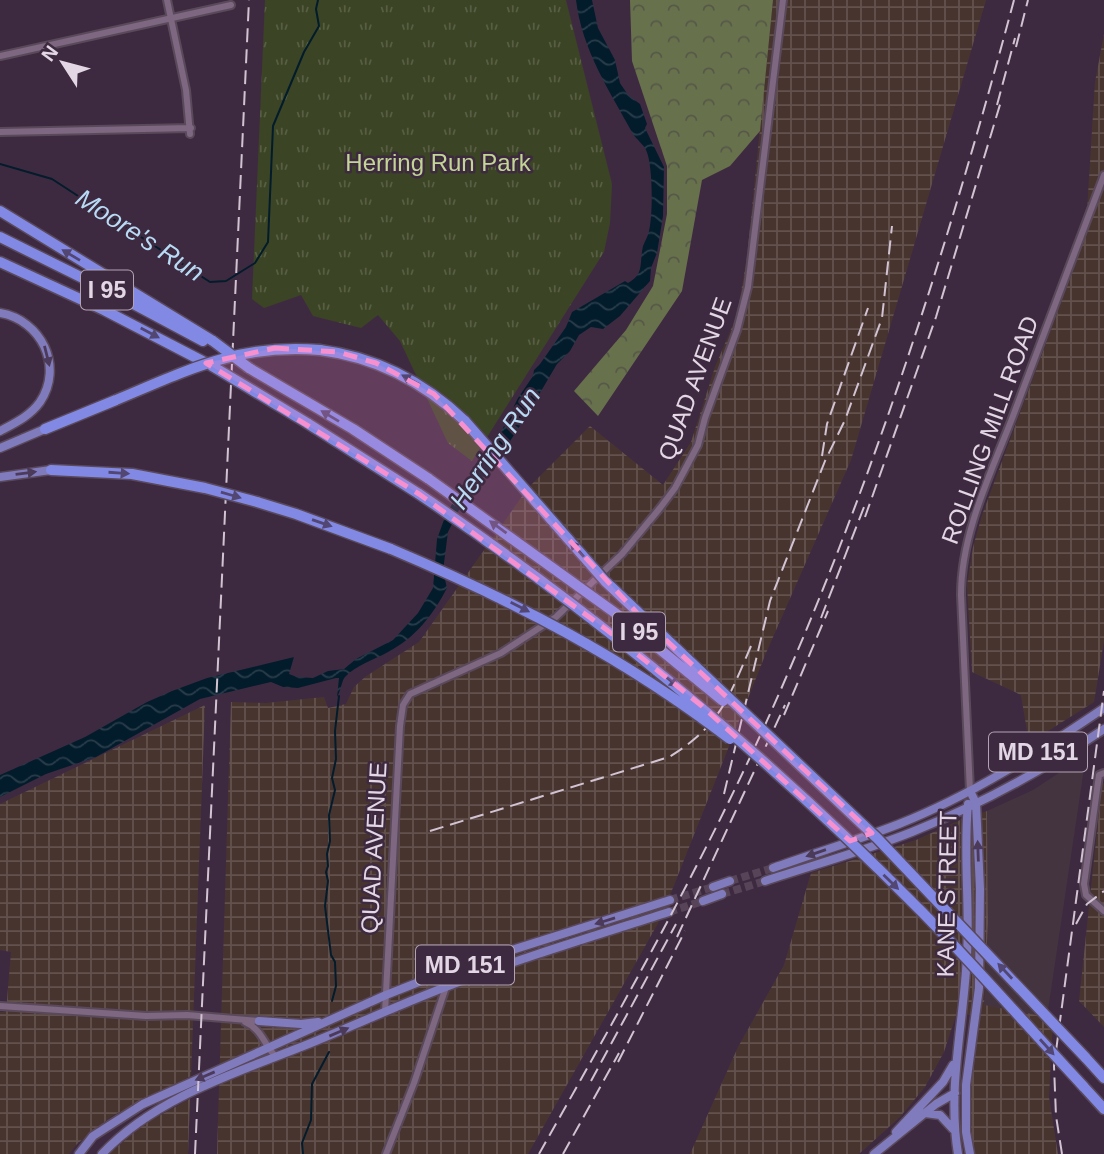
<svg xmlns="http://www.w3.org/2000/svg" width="1104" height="1154" font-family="Helvetica,sans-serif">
<defs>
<pattern id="industrial-grid" width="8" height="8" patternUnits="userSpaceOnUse" patternTransform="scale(1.75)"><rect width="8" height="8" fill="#48342f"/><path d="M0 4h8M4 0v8" fill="none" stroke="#62514d"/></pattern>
<pattern id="forest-crowns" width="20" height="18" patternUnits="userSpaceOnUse" patternTransform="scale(1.75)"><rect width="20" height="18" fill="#67714c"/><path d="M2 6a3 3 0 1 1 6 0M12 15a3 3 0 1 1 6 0" fill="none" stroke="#565848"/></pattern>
<pattern id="park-tufts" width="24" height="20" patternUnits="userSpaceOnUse" patternTransform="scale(1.75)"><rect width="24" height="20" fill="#3b4424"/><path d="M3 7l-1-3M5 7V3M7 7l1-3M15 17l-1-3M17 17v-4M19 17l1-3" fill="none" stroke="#575e44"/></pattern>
<pattern id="water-waves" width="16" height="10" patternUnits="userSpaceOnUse" patternTransform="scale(1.75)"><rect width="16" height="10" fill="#031c2c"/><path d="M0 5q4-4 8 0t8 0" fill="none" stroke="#283c4a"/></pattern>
</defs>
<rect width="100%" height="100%" fill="#3e2a40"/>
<path fill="#443440" d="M1086,755L1047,1017L984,1006L988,923L987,811L1033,790Z"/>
<path fill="url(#industrial-grid)" d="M773,0H986L851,460L766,653L661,918L528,1154H217L231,702L266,703L324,697L328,708L346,704L354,687L365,677L419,642L528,488L590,426L663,485L691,442L715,367L737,315L747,257Z
M1104,34V641L1094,702L1029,743L1021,695L972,672L967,585L973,547L982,515L1074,268L1087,211L1095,82Z
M205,705L191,1076L112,1116L77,1144L69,1154H0V1012H6L11,952L0,950V804Z
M1104,783V1027L1079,1001L1102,784Z
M987,811L988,923L984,1005L1053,1018L1049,1097L1058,1154H972L969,1097L978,1016L957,1012L944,1052L925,1087L900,1117L859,1154H690L738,1047L784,965L811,873L916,840L960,820Z
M190,1099L188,1154H109L144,1124Z"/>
<path fill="url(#forest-crowns)" d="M630,0H773L760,131L730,166L702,180L682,291L598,416L574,391L626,330L653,286L667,214V166L632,61Z"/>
<path fill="url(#park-tufts)" d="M265,0H566L612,184L610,223L604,252L472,461L448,443L400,341L378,315L361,328L313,316L301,295L264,308L252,299Z"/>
<path fill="url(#water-waves)" d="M576,0H592L598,28L615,60L620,83L628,95L640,104L647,124L645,128L664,167L663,216L657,253L651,268L650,281L620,316L603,329L591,327L579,335L570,351L557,364L527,415L497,461L483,478L471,486L448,532L443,571L447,588C433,615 415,638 388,652C374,660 356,665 345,677C341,682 341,691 337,697L339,678H336L298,688L283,687L271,682L200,699L96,757L46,774L0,797V775L85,737L147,702L172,691L207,678L294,657L289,674L297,677L313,678L328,671L344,669L356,659L393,640L418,613L433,588L437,539L445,517L464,482L481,464L503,428L518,398L533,376L534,370L540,364L566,327L572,312L625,281L628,283C645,274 639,262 643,246C645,241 648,236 649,231C653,215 653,164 646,150C643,144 637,140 633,134C609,90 582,50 576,0Z"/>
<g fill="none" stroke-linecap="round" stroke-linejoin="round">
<path stroke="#031c2c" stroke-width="2" d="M0,164L52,179L210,282L226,281L255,263L268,242L273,126L304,52L319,26L316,9L318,0
M332,1001L336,986L335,962L331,955L325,906L328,881L326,872L328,866L327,854L330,841L329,815L335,790L332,778L336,759L335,731L339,696
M303,1154L302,1143L311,1120L312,1084L329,1052"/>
<path stroke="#574459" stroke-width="8" stroke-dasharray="8 4" stroke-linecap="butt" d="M730,881L773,868
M722,894L765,881
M670,900L713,887
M669,912L703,901"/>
<defs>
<path id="minor" d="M167,0L186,90L190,134
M0,56L231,5
M0,132L191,128
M1104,773L1099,775L1084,884L1086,895L1104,911
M970,791L961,595C961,533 991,473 1013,416C1043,336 1074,255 1104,175
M0,1006L146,1016L187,1015L259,1021
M385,1012L400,726L403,705L410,694L501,653L556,617L622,554L660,508L675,488L698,445L705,418L737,330L748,287L783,0
M245,1022C262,1029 264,1045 276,1057
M386,1154L414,1083L452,969"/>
<path id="major" d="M0,313C41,320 64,366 40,402C30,416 15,423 0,431
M0,448L45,429
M0,477L51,470
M970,791L976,803L980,889L979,988L966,1085V1132L970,1154
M773,868C815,853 858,840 899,824C972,795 1039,752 1104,708
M765,881C813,865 864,851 912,832C979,805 1044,770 1104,729
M713,887L730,881
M703,901L722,894
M259,1021L301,1024L318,1022
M925,1113L940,1115L953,1129
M896,1132L943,1082L953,1065
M79,1154L93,1136L143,1104L386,995L452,969L670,900
M102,1154C157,1096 239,1072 311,1043C355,1025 399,1005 443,988C517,959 594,936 669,912
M874,1154L936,1104L955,1093
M958,1154C947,1087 964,1022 967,955C970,905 963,854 968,804"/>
<path id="highway" d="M0,211L213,341
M0,237L115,294L203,341
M0,262L104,310L212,366
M320,350C376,357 424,382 465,421
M249,368L353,429L429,479
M307,423L419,494
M45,429L116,400
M51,470L132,474L205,488
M257,502L296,514L391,549
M1085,1057L1104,1078
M1083,1086L1104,1109"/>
</defs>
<use href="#minor" stroke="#5a495b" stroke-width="10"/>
<use href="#major" stroke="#5a495b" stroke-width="11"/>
<use href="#highway" stroke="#5a495b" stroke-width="13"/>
<use href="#minor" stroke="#7e6780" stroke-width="6"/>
<use href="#major" stroke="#807bbd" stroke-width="8"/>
<use href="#highway" stroke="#8189e5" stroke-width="10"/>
<path stroke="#d1c3d2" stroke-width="2" stroke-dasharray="14 7" stroke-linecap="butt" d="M1016,47L1028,0
M997,105L1015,38
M822,456L827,424L868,308
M865,517L936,317L1002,98
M821,618L864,507
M784,715L828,611
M724,794L770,601L825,461L845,420L882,318L892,226
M430,831L669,757C720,726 728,699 751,646
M1076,924L1087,904L1104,891
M677,937L785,705
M618,1062L685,931
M591,1081L676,924
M195,1154L249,0
M539,1154C620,1010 702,865 770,714C873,484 949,243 1014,0
M563,1154L619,1053
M1062,1154L1056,1116L1054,1066L1104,691"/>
<defs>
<path id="highway-bridge" d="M213,341L249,368
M212,366L307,423
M116,400C188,370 240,343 320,350
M465,421L605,581L877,838L1085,1057
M429,479L618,615L723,701
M205,488L257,502
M419,494C601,617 767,755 922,912C977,968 1029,1028 1083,1086
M391,549C514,601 623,657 730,739"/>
</defs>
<use href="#highway-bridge" stroke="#5a495b" stroke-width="13" stroke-linecap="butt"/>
<use href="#highway-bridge" stroke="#8189e5" stroke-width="10"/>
</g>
<defs><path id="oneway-solid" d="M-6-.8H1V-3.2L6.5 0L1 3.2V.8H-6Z" transform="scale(1.75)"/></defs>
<g fill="#524672">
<use href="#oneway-solid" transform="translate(71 255) rotate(-149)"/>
<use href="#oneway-solid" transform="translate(150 333) rotate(28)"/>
<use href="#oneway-solid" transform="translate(411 380) rotate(-151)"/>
<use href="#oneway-solid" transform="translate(330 416) rotate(-149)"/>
<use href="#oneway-solid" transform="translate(119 473) rotate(4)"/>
<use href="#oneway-solid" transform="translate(231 495) rotate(16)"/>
<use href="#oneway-solid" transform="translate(322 523) rotate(19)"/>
<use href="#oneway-solid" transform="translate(498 527) rotate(-144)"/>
<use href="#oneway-solid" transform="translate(577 549) rotate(-131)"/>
<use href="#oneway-solid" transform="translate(520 607) rotate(27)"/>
<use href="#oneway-solid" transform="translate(670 680) rotate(40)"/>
<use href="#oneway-solid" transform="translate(891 882) rotate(44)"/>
<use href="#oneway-solid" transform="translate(1005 971) rotate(-133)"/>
<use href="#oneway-solid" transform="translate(1047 1047) rotate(48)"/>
</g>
<g fill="#4b3a59">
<use href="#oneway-solid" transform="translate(47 356) rotate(76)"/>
<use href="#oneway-solid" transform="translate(26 473) rotate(-7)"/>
<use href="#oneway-solid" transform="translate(978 851) rotate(-92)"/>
<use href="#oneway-solid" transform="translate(816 853) rotate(161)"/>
<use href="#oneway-solid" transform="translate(605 921) rotate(163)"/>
<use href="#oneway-solid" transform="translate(339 1032) rotate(-23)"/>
<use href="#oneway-solid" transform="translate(205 1076) rotate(157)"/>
</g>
<path fill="#f790ce" fill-opacity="0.2" stroke="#f790ce" stroke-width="5" stroke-dasharray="14 9" stroke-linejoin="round" d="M275,348L338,352L376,363L434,394L637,613L872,833L850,841L702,706L607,630L419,494L206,363Z"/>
<g text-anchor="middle" stroke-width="5" stroke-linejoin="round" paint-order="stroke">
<g fill="#3e2a40" stroke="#b2a3b4" stroke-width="2">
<rect x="81" y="270.5" width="52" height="39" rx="5"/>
<rect x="613" y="612.5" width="52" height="39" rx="5"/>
<rect x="989" y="732.5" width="98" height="39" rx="5"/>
<rect x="416" y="945.5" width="98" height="39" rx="5"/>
</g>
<g font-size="23" font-weight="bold" fill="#e4d7e5">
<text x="107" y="298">I 95</text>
<text x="639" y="640">I 95</text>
<text x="1038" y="760">MD 151</text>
<text x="465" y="973">MD 151</text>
</g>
<g font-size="24" fill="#c3d595" stroke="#3e2a40">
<text x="438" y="171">Herring Run Park</text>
</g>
<g font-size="24" fill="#e4d7e5" stroke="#3e2a40">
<text transform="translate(695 379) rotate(-70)" y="8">QUAD AVENUE</text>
<text transform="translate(990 430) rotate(-70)" y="8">ROLLING MILL ROAD</text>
<text transform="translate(374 848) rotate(-87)" y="8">QUAD AVENUE</text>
<text transform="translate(947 894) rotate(-89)" y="8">KANE STREET</text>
</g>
<g font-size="26" font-style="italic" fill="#b8dbf5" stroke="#3e2a40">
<text transform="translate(140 235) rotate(33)" y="9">Moore's Run</text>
<text transform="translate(495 448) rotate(-56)" y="9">Herring Run</text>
</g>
</g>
<g transform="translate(63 63) rotate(306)" stroke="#3e2a40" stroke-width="5" paint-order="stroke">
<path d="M0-5L12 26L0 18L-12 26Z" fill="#e4d7e5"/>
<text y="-10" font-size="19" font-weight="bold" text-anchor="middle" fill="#e4d7e5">N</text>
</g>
</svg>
